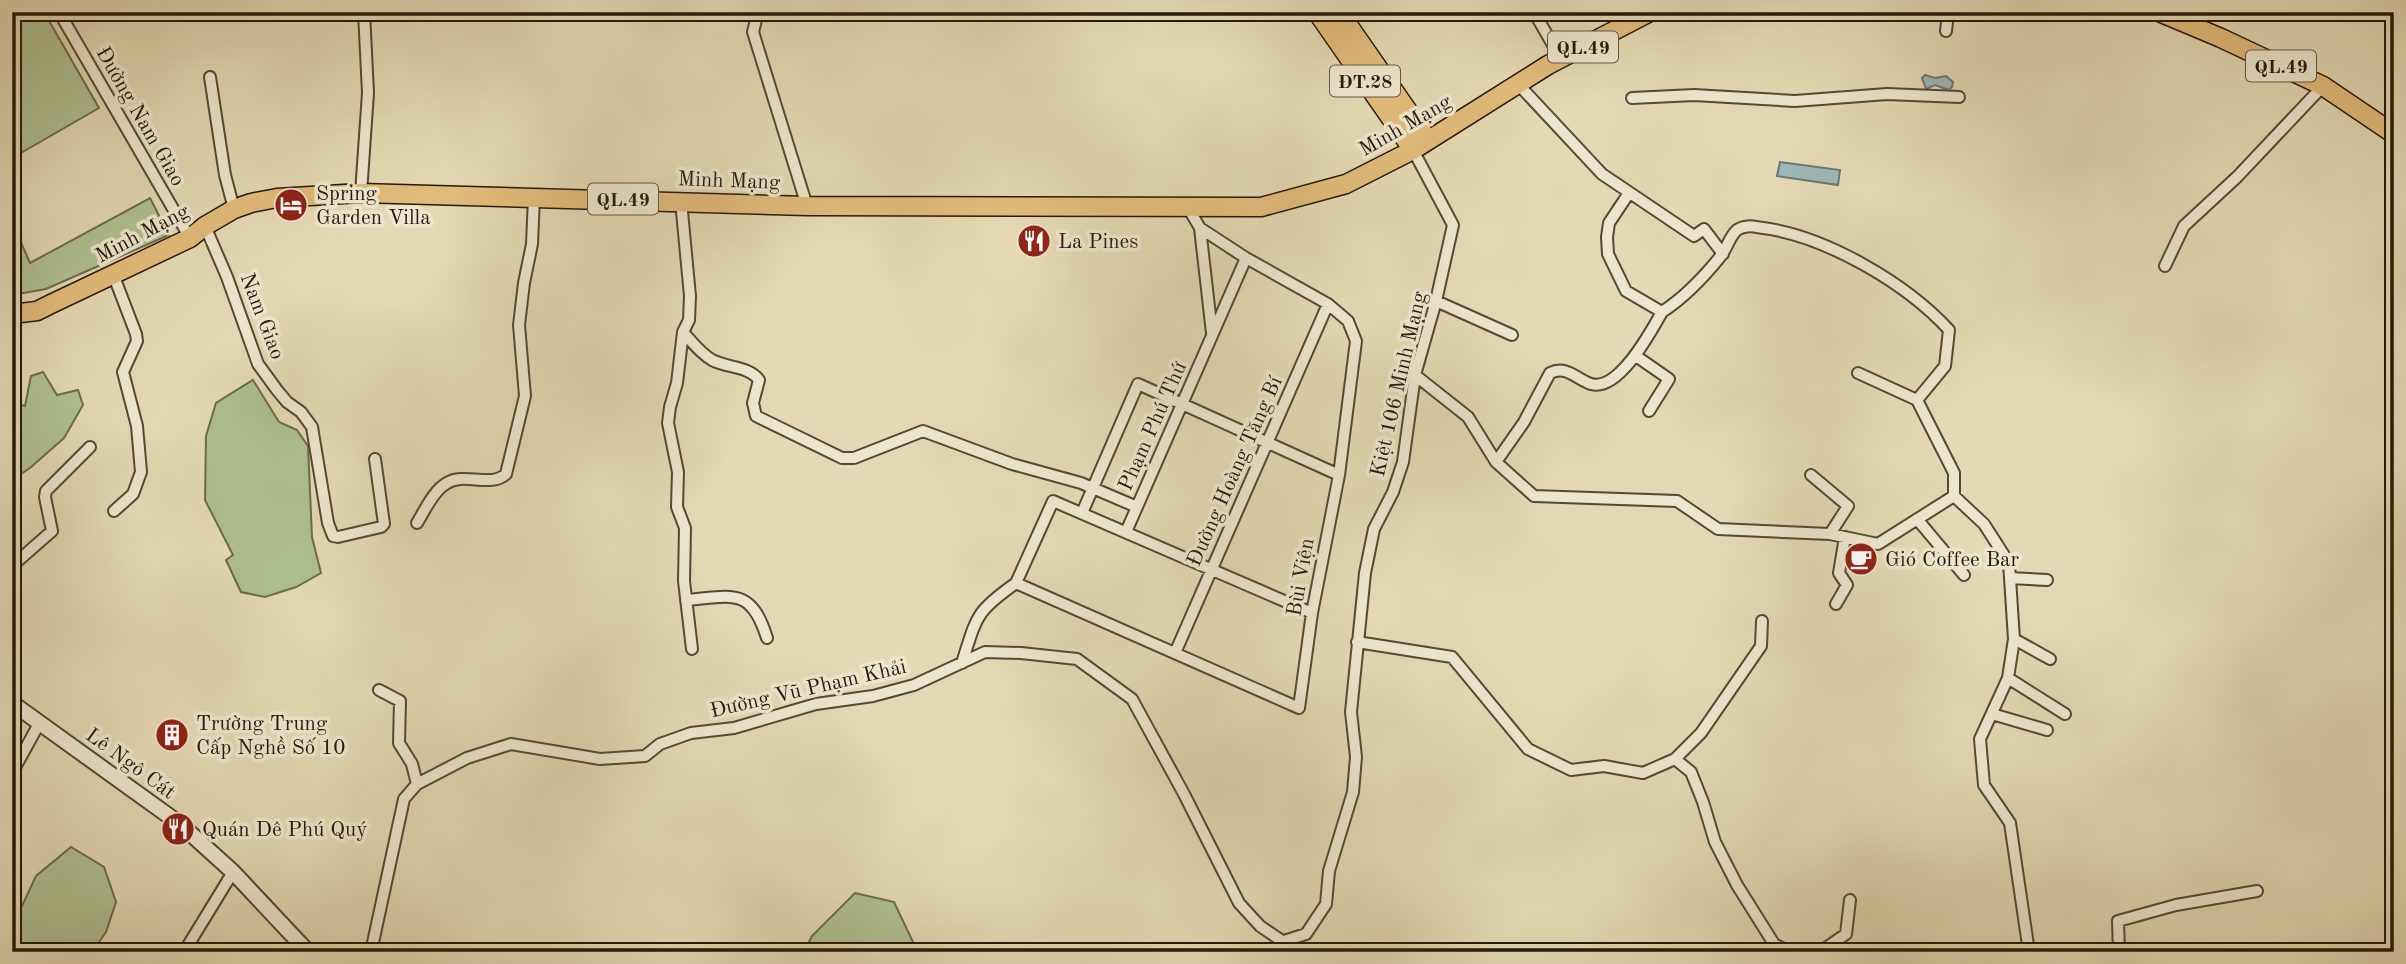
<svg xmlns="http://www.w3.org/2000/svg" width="2406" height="964" font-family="'Old Standard TT',serif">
<rect width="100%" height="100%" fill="#e4d9b4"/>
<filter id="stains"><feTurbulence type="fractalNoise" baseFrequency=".00286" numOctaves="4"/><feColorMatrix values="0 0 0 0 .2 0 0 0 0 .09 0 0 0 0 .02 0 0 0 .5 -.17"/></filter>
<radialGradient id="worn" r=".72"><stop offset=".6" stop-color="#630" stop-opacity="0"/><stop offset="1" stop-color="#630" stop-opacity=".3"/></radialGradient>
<path fill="#afc091" stroke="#6a6c4e" stroke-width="2" d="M12,12H44L99,108L12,158Z
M150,198L169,235L46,289L12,295V222L30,263Z
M43,372L57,395L78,390L83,405L64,438L30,468L12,480V402L25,406L31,376Z
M253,380L279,422L297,430L308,446L312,537L321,573L296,587L265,597L241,592L226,560L233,555L205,500L206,436L216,403Z
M71,847L104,867L116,902L106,932L92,952H12V919L22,906L36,876Z
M855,893L894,902L914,944L916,952H804L812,936Z"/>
<path fill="#9db7b9" stroke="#6d7773" stroke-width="2" d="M1925,75L1935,78L1946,76L1953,82L1952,87L1949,90L1935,85L1926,89L1922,78Z
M1780,162L1840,170L1838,185L1777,176Z"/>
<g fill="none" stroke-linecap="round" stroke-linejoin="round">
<defs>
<path id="minor" d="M59,12L190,238
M758,12L753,32L807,206
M1534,12L1561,59
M1946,31L1948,12
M210,77L225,175L234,209
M1518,84L1602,174L1694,236L1704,229L1723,254
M1632,98L1694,95L1795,101L1887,94L1959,97
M361,193L368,93L364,12
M681,201L690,296L689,320L683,332L677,383L670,407L668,423L678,472L677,507L685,528L684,581L692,649
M1187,206L1200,228L1212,333
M205,226L227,277L258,364L277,390L287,402L301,412L312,427L328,523L333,536L338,537L381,527L384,524L375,459
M2165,266L2184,226L2237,177L2323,86
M113,274L136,334L137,341L123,372L137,426L141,472L133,494L114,511
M1436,301L1512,335
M1662,312C1685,297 1703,278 1720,257C1727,249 1729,237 1737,230C1745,224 1755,227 1763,228C1826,236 1907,284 1949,330L1945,366L1917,400
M683,332C692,342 700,353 712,360C727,368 749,366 759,380L753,403L756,416L842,458H854L923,431L1012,464L1081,483L1137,507
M1636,356L1669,379L1649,411
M1858,373L1917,400L1954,473V496L1984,524L2009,563L2014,639L2008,678L1980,739L1984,785L2010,823L2029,952
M1415,375L1468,417L1496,462L1534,496L1677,501L1718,529L1830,534L1878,544L1954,496
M1496,462L1524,422L1550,373C1567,365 1576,379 1591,384C1619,392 1651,331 1662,312L1626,291L1608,254L1607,237L1609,223L1629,193
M1811,475L1848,506L1830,534
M1082,513L1138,384L1339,475
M1917,519L1964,575
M417,523C425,510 434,490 447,483C464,472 491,488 506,474L525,396L519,325L524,283L532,244L534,197
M1126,532L1246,258
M12,566L52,531L45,497L46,491L90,447
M2010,578L2047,580
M1016,583L1299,708L1312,613L1339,475L1356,341L1348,321L1328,304L1246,258L1200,228
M1016,583L1053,501L1312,613
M686,600C733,596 751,587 767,638
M1836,604L1847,585L1839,573L1845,537
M2014,639L2050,659
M1357,642L1452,657L1528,749L1571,770L1604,766L1643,773L1675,759L1691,772L1703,802L1715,842L1737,885L1774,944L1790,952
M1175,653L1328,304
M962,663C977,616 975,612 1016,583
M2008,678L2065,714
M379,690L400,701L399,743L412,764L417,784
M1992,714L2047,730
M1675,759L1701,733L1761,646L1762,621
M12,773L40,722
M1284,941L1306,934L1326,904L1329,871L1353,792L1356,757L1351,712L1365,573L1374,529L1393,492L1403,462L1415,375L1436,301L1453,225L1413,150
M184,952L233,872
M371,952L404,799L417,784L467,758L511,744L600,759L645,756L660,744L691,733L734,728L816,704L873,696L914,685L985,652L1021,653L1077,659L1132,699L1184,794L1239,903L1260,926L1298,952
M1820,952L1846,934L1850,900
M2119,952L2118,921L2176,905L2257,891"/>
<path id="tertiary" d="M12,703L180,824L233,872L308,952"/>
<path id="primary" d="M1317,12L1413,150
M1339,12L1428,140"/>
<path id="trunk" d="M2159,12L2221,38L2323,86L2394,134
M12,314L37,311L51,304L190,238L205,226L234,209L251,203L277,198L361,193L807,206L1261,207L1346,184L1413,150L1548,65L1650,12"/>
</defs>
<use href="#minor" stroke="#564835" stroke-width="14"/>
<use href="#tertiary" stroke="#564835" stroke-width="18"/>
<use href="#primary" stroke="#26180b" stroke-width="21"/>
<use href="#trunk" stroke="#26180b" stroke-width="21"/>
<use href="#minor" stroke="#ede6ce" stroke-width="10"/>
<use href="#tertiary" stroke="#ede6ce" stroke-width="14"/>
<use href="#primary" stroke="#e2bc7a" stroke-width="18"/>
<use href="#trunk" stroke="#e2bc7a" stroke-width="18"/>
</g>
<defs>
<symbol id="hotel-disc" viewBox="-11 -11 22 22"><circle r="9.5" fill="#8f2418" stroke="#ede6ce"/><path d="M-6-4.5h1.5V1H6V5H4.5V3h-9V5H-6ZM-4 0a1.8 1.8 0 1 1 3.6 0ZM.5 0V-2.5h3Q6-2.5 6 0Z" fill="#fff"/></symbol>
<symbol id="restaurant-disc" viewBox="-11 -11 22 22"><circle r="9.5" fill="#8f2418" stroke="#ede6ce"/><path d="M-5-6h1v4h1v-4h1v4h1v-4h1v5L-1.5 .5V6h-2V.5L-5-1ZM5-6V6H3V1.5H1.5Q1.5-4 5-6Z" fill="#fff"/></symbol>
<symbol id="cafe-disc" viewBox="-11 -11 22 22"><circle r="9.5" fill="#8f2418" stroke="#ede6ce"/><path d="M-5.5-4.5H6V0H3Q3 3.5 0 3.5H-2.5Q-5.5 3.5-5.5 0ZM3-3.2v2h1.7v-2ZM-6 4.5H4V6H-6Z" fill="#fff"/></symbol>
<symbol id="building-disc" viewBox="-11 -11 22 22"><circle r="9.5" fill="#8f2418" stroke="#ede6ce"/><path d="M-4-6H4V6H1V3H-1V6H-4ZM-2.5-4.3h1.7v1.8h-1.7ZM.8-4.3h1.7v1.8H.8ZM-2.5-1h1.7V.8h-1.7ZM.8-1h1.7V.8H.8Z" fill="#fff"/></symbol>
</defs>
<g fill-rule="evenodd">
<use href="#hotel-disc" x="272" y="186" width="38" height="38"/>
<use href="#restaurant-disc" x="1015" y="222" width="38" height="38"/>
<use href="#cafe-disc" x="1842" y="540" width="38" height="38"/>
<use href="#building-disc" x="153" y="716" width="38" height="38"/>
<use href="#restaurant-disc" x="159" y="810" width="38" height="38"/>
</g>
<g text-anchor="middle" stroke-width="7" stroke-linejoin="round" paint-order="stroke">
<g fill="#ede6ce" stroke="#625646" stroke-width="2">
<rect x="1548" y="31.5" width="70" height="31" rx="5"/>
<rect x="2246" y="50.5" width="70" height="31" rx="5"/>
<rect x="1330" y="65.5" width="70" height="31" rx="5"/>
<rect x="588" y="183.5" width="70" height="31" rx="5"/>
</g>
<g font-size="19" font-weight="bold" fill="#26180b">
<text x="1583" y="54">QL.49</text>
<text x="2281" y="73">QL.49</text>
<text x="1365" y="88">ĐT.28</text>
<text x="623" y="206">QL.49</text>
</g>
<g font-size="21" fill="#26180b" stroke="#ede6ce">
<text transform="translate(141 116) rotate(60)" y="7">Đường Nam Giao</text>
<text transform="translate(1405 125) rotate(-30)" y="7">Minh Mạng</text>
<text transform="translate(729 180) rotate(2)" y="7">Minh Mạng</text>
<text transform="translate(142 233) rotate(-28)" y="7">Minh Mạng</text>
<text transform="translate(263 316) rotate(69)" y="7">Nam Giao</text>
<text transform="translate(1398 384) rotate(-77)" y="7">Kiệt 106 Minh Mạng</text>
<text transform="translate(1152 426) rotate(-66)" y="7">Phạm Phú Thứ</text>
<text transform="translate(1234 471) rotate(-66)" y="7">Đường Hoàng Tăng Bí</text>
<text transform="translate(1300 577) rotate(-80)" y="7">Bùi Viện</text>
<text transform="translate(808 688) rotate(-13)" y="7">Đường Vũ Phạm Khải</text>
<text transform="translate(131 763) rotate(36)" y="7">Lê Ngô Cát</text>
</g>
<g font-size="21" fill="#26180b" stroke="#ede6ce" text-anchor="start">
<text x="316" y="200">Spring<tspan x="316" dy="24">Garden Villa</tspan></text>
<text x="1058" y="248">La Pines</text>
<text x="1885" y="566">Gió Coffee Bar</text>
<text x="196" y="730">Trường Trung<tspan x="196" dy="24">Cấp Nghề Số 10</tspan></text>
<text x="202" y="836">Quán Dê Phú Quý</text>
</g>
</g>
<rect width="2406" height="964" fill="none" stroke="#e4d9b4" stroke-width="42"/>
<rect x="14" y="14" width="2378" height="936" fill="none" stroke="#26180b" stroke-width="3.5"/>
<rect x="21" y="21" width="2364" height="922" fill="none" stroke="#26180b" stroke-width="2"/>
<rect width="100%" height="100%" filter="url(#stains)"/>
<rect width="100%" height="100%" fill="url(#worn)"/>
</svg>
